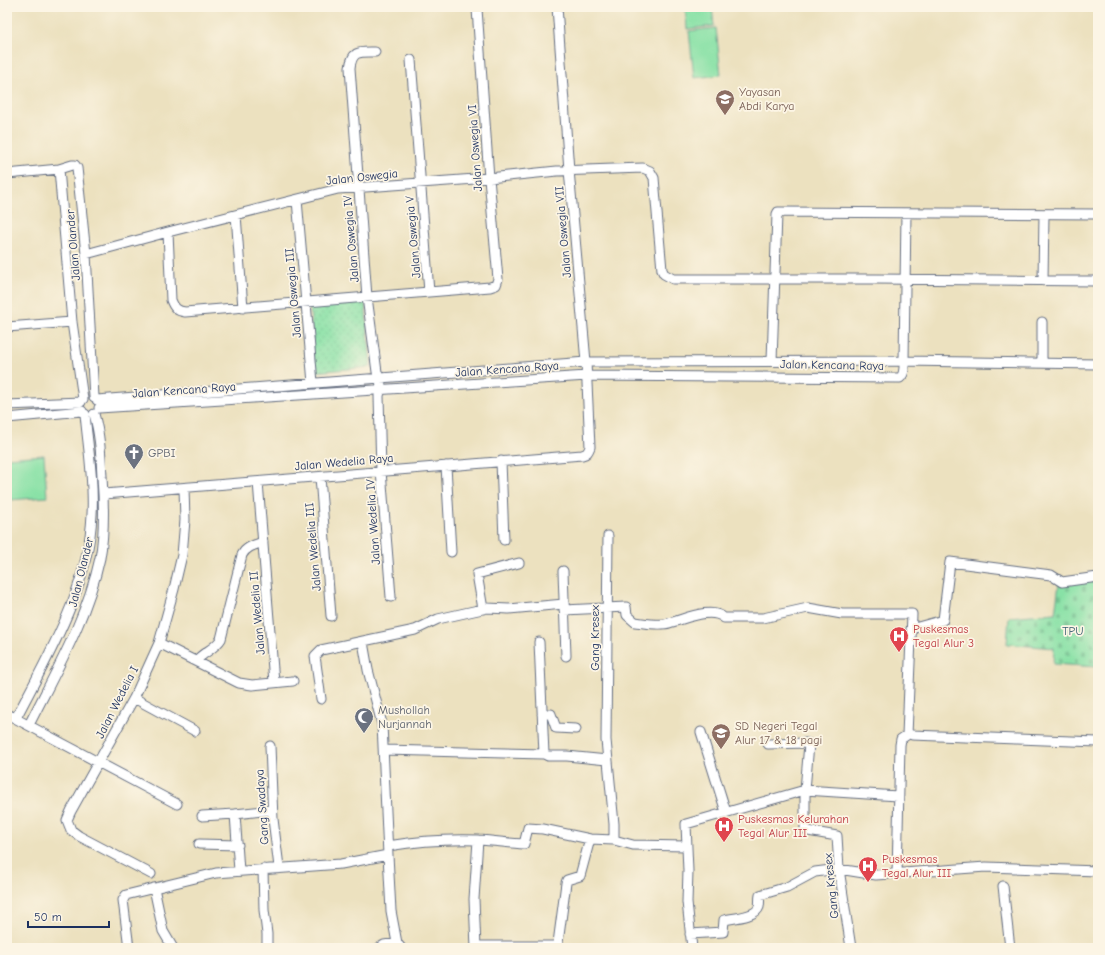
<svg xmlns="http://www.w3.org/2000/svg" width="1105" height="955" font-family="'Comic Neue',sans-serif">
<defs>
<pattern id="cemetery-stones" width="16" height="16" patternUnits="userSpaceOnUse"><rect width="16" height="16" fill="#88e1a6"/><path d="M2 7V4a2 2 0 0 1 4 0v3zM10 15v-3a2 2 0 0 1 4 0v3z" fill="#75c191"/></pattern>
<pattern id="park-dots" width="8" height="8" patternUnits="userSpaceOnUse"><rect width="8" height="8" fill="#88e1a6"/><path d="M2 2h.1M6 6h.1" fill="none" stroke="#75c191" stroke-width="1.8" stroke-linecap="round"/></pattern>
</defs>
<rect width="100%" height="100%" fill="#fcf5e5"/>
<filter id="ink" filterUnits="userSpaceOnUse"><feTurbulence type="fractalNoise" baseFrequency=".025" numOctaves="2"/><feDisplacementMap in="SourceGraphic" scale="8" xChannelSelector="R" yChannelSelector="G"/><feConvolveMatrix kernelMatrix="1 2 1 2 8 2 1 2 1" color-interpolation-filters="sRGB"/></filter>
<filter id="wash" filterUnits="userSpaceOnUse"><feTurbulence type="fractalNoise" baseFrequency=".012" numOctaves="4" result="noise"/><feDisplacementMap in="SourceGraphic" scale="16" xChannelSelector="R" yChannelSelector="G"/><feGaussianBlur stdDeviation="0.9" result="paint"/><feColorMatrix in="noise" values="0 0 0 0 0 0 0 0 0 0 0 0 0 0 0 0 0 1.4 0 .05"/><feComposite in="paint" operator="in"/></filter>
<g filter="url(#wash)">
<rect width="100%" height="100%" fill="#ece1bf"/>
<path fill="#88e1a6" stroke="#528882" d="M685,7H712L714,26L687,29Z
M716,28L721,75L694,78L689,31Z
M44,455L47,497L10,500L7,458Z"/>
<path fill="url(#cemetery-stones)" stroke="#528882" d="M1098,581V667L1053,664L1054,648L1007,644L1009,617L1055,613L1059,584Z"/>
<path fill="url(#park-dots)" stroke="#528882" d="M365,301L371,367L314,372L310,304Z"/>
</g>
<g filter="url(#ink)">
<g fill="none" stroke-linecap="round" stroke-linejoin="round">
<defs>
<path id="street" d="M375,52C360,52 352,50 350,68L367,297L377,372C382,380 382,387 379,396L381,471L391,597
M411,60L429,292
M59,169L72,322L83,399
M7,174L59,169L72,165H75L77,168L86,254L94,397
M297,200L313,383
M236,215L243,308
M168,232L171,300C174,308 177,311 185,312L490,287L496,285L498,279L489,178L477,9
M86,254L168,232L338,189L489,178L557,171L643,168L650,171L654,178L662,270L664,274L673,279H876L1098,281
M1043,281L1044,214
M1042,322V363
M7,327L72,322
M772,361L777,214L778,212L1098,214
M97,400L586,362L904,361L1098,364
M7,405L81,402
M99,408L587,376L900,378C905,374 904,367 904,361L906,213
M7,418L82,411
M501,461L504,540
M446,466L451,552
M320,477L331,616
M258,482L274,682
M104,494L582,455C587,454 588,452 590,447L586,362L569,170L557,7
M608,536L606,740L614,824V840
M563,571L566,656
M483,609L477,574L519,563
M564,610L626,607L627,615L635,622C644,623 661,626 669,623C683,620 711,606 724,618H763L808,608L842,614H912L907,735L901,739L900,745L897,874
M911,629L943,620L950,562L1051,575L1062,582L1098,577
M539,642L544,754L548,756H567L607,760
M159,643L239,683L252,685L293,681
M196,661C203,652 215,649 221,639L242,555C246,547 254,545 263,542
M134,698L195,731
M321,699L315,656L321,650L415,630L438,619L487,608L509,609L564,604
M7,714L177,804
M542,714H551L556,728L576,729
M16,718C49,654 89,588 92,514C94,481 88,447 85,414
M29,725C56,671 87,618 100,558C105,531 104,504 102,477C101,455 100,435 94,414
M701,732L726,812
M912,735L1098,742
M768,744L807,743L809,744L805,790V828L808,831L837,836L839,869L851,948
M270,746L273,819L279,867
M384,750L544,754
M235,814L239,871
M202,816L235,814L272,810
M199,844L238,845
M388,846C418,841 448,839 478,840C494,841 509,843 524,844L528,828L543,829L590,839L614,840L633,845L686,846
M388,855L391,911L397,943
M263,869L264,910L267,934V948
M151,874L79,836L71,830L67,820L71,811L134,698L159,643L174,589L182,555L185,520L184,488
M1003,886L1010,948
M154,888L163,931L173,948
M690,934L723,932L724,920C733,918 756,917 759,907C760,903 759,899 760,895L787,887L815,872L839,869L876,875L986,867L1098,871
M476,946H556L558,943L566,883L567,880L580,876L590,839
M129,948L123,900L126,895L216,873L341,864L388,855L382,724L368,670L363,642
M379,948L384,945L397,943L401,948
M476,948L474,899L478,840
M692,948L687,902L688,871L686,824L805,790L898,796"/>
</defs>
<use href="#street" stroke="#646d80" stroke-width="11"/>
<use href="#street" stroke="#fff" stroke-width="9"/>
</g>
</g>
<defs>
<symbol id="school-pin" viewBox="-11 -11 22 30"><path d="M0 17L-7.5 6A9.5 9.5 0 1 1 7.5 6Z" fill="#8d6e63" stroke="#fcf5e5"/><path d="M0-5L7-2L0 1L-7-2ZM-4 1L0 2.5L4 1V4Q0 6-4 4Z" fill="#fff"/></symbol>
<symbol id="church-pin" viewBox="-11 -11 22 30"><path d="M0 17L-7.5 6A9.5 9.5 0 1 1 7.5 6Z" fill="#6b7280" stroke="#fcf5e5"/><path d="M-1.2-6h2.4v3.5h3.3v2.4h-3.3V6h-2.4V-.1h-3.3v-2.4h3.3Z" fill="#fff"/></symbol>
<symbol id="hospital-pin" viewBox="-11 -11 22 30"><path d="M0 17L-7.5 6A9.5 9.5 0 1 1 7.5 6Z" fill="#e0444e" stroke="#fcf5e5"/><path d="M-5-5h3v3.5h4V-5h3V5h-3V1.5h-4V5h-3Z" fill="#fff"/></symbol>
<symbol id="mosque-pin" viewBox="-11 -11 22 30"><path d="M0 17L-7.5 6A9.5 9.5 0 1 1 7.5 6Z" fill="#6b7280" stroke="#fcf5e5"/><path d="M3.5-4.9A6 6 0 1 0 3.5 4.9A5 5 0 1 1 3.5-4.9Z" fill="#fff"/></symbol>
</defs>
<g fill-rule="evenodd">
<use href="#school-pin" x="714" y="88" width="22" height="30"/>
<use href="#church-pin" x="123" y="442" width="22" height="30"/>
<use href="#hospital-pin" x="888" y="625" width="22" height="30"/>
<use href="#mosque-pin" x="353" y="706" width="22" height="30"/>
<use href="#school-pin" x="710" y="722" width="22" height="30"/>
<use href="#hospital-pin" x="713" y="815" width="22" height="30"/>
<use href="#hospital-pin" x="857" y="855" width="22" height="30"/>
</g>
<g text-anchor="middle" stroke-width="3.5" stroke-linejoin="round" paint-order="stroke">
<g font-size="12" fill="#785e54" stroke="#fcf5e5" text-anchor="start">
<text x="739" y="96">Yayasan<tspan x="739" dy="14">Abdi Karya</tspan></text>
<text x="735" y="730">SD Negeri Tegal<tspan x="735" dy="14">Alur 17 &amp; 18 pagi</tspan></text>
</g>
<g font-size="12" fill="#1b2f5e" stroke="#fcf5e5">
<text transform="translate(475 148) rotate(-94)" y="4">Jalan Oswegia VI</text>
<text transform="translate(362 177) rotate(-6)" y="4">Jalan Oswegia</text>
<text transform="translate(563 232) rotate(-95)" y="4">Jalan Oswegia VII</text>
<text transform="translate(413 237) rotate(-95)" y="4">Jalan Oswegia V</text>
<text transform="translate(351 239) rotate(-95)" y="4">Jalan Oswegia IV</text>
<text transform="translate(73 245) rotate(-95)" y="4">Jalan Olander</text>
<text transform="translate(293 293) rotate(-95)" y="4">Jalan Oswegia III</text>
<text transform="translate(832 365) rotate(1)" y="4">Jalan Kencana Raya</text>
<text transform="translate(507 369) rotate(-4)" y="4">Jalan Kencana Raya</text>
<text transform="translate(184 390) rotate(-4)" y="4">Jalan Kencana Raya</text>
<text transform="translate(344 462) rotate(-5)" y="4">Jalan Wedelia Raya</text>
<text transform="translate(373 522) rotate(-94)" y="4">Jalan Wedelia IV</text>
<text transform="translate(313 547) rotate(-95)" y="4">Jalan Wedelia III</text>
<text transform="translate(81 572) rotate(-76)" y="4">Jalan Olander</text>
<text transform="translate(257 613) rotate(-95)" y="4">Jalan Wedelia II</text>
<text transform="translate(595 638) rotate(-90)" y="4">Gang Kresex</text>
<text transform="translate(117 702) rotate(-63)" y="4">Jalan Wedelia I</text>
<text transform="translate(262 807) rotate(-94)" y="4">Gang Swadaya</text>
<text transform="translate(831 886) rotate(-96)" y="4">Gang Kresex</text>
</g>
<g font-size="12" fill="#5b616d" stroke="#fcf5e5" text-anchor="start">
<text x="148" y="457">GPBI</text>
<text x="378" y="714">Mushollah<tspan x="378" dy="14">Nurjannah</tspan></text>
</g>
<g font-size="12" fill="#be3a42" stroke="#fcf5e5" text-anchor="start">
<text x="913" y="633">Puskesmas<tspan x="913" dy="14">Tegal Alur 3</tspan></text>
<text x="738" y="823">Puskesmas Kelurahan<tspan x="738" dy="14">Tegal Alur III</tspan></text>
<text x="882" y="863">Puskesmas<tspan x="882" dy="14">Tegal Alur III</tspan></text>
</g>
<g font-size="12" fill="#365c70" stroke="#fcf5e5">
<text x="1073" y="635">TPU</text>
</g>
</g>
<rect width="1105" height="955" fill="none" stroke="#fcf5e5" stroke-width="24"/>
<path d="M28 921v6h81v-6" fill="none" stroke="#1b2f5e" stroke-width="2"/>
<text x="34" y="921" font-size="12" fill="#1b2f5e" stroke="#fcf5e5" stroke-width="3" paint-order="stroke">50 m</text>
</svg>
